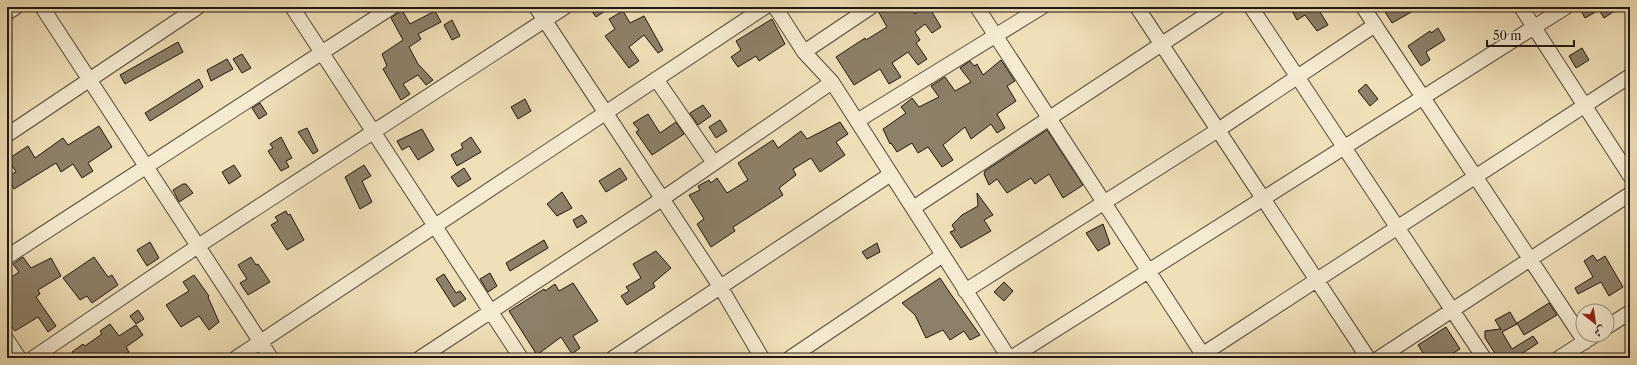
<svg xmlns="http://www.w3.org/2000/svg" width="1637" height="365" font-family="'Libre Caslon Text',Amiri,serif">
<rect width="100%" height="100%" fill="#f0e0b8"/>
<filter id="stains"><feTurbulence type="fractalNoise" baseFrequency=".005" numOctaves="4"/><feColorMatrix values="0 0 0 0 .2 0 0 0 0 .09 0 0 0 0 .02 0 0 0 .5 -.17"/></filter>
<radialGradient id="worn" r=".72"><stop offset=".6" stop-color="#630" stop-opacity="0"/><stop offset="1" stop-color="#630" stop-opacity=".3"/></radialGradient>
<path fill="#8d8068" stroke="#211711" d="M589,7H611L596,17Z
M879,7H911L915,14L926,7H929L941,27L932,33L925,24L915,32L920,40L916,43L927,59L918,65L908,52L892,63L901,77L889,84L880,69L854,85L836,57L865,38L866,40L887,27L878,11Z
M1290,7H1317L1328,25L1317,31L1305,15L1297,20Z
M1382,7H1420L1392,23Z
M1579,7H1621L1604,18L1599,10L1585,18Z
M402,10L410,24L435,11L441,22L418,34L421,39L409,47L418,64L433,80L426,85L418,75L403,84L410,94L401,100L383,69L387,66L382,54L403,40L391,18Z
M623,11L630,23L644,16L663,50L658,53L644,35L629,47L639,61L629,68L605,36L615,29L609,19Z
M772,19L785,44L759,61L756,56L738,67L731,57L741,50L736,41Z
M452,20L460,36L452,40L444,25Z
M1438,28L1445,40L1426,52L1430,60L1421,66L1408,46L1430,31L1431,33Z
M178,42L183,52L125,84L120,75Z
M1582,48L1589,60L1576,68L1569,56Z
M242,54L251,68L242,73L233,59Z
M227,59L233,69L211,81L207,70Z
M1001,60L1015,81L1007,86L1016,101L997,114L1005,128L997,133L991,124L971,139L965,127L943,145L953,160L942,167L928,147L918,153L912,143L897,152L891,143L890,144L883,129L906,113L901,107L912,98L919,107L939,97L931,86L945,77L955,91L971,82L960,68L970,61L974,66L977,64L983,75Z
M199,79L203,87L198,91L150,121L145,113Z
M1366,84L1378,99L1370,106L1358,91Z
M525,99L531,111L518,119L511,107Z
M260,103L267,114L259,119L252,108Z
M703,105L711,116L698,125L690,113Z
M648,114L660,133L676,122L684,134L652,155L636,132L639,130L633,123Z
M720,120L727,131L716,138L709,127Z
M840,122L848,134L836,142L845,155L820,172L811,158L793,169L796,175L779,188L783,195L738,224L733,227L735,231L711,247L697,224L704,219L689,195L700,190L698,186L709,180L711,183L717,178L727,193L748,180L738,163L773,140L778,148L801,131L807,139Z
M99,126L112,147L88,163L93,171L82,178L73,164L61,172L56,163L14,189L7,176L16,172L8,159L28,146L35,158L63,138L68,145Z
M307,128L318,151L313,154L298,132Z
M422,129L434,150L418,160L409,146L402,150L397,141Z
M1047,130L1083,185L1063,198L1049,174L1035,184L1031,178L1007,193L997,179L989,185L984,174L985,171Z
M281,137L292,158L286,161L289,167L281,171L268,151L273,148L270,144Z
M471,137L481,152L457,166L451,155L463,148L461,144Z
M234,165L241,176L229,184L222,172Z
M364,165L371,176L362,181L372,202L360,209L345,177Z
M464,168L471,179L458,187L451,177Z
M620,168L627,179L606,192L599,181Z
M183,184H186L193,193L179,202L173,190Z
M562,192L572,208L557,216L547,204Z
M977,193L993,215L984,220L991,231L961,248L950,232L955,230L952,225L962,215L978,206Z
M286,211L288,215L290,214L304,240L287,250L271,225L278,221L275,217Z
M582,215L587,222L577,228L573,220Z
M1103,224L1110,244L1098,251L1086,233Z
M544,240L548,248L510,271L506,263Z
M150,242L159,258L147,266L137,250Z
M877,243L880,252L867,259L862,252Z
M656,251L671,268L653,283L655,287L627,305L621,296L629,291L626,287L641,278L633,264Z
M1593,255L1597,261L1605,256L1623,287L1609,296L1601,282L1578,294L1575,288L1593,277L1584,261Z
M23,257L31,268L51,258L61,276L38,290L40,294L36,297L56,326L48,332L38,317L15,331L7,320V280L19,272L13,264Z
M94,257L108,277L112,275L118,285L92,303L87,296L80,300L63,278Z
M251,257L256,265L258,264L270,282L248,295L240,283L247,279L238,265Z
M490,273L497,286L488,292L480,279Z
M444,274L456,293L460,291L466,299L454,307L436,279Z
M194,275L209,296L208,297L219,322L209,330L199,316L181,327L166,305L189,291L183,282Z
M940,278L950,293L980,335L970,340L964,331L950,340L943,330L926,338L915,315L902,303Z
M1004,282L1013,291L1004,301L994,292Z
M573,283L598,321L573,336L580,348L572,354L561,337L537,355L509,311L544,289L545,291L555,284L559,291Z
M1549,303L1557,315L1524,335L1517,323Z
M138,310L144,319L136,324L130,316Z
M1510,312L1517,324L1502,332L1512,349L1533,336L1538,343L1517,357V358H1498L1485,338V331L1500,329L1501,330L1495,320Z
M110,324L119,336L136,325L143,335L126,347L129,352L119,358H76L72,352L83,344L85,346L102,334L100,331Z
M1446,327L1460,349L1445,358H1426L1418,345Z"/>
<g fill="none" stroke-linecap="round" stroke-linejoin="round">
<defs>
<path id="minor" d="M42,7L271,358
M292,7L521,358
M536,7L721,288L762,358
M775,7L804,52L832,82L1009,358
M977,7L1205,358
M1137,7L1368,358
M1251,7L1484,358
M1363,7L1585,342
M1521,7L1630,176
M7,13L16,7
M804,52L871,7
M656,79L714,163
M857,121L1042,7
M7,135L198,7
M913,208L1218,7
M7,257L392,7
M965,291L1218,130L1375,25
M1607,327L1630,312
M7,340L19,358
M33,358L198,246L565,7
M236,358L765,7
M420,358L662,199L832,82
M613,358L891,174
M790,358L943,255
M1011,358L1566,7
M1197,358L1630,76
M1379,358L1630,194
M1559,358L1595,335"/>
</defs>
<use href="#minor" stroke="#55493b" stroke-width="16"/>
<use href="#minor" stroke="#f5ebd1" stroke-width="14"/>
</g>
<rect width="1637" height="365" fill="none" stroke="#f0e0b8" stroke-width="24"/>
<rect x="8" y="8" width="1621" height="349" fill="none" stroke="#211711" stroke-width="2"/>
<rect x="12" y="12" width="1613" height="341" fill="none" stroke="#211711"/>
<g transform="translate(1595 323) rotate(150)"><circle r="19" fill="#f5ebd1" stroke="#a09684"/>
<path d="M0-3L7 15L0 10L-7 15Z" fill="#8f2418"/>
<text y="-6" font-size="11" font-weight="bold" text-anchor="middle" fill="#211711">ش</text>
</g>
<path d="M1487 40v6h87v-6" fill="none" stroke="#211711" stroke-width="2"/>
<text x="1493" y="40" font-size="12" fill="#211711" stroke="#f5ebd1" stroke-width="3" paint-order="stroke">50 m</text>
<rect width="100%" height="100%" filter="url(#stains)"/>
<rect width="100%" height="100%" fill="url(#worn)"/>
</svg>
